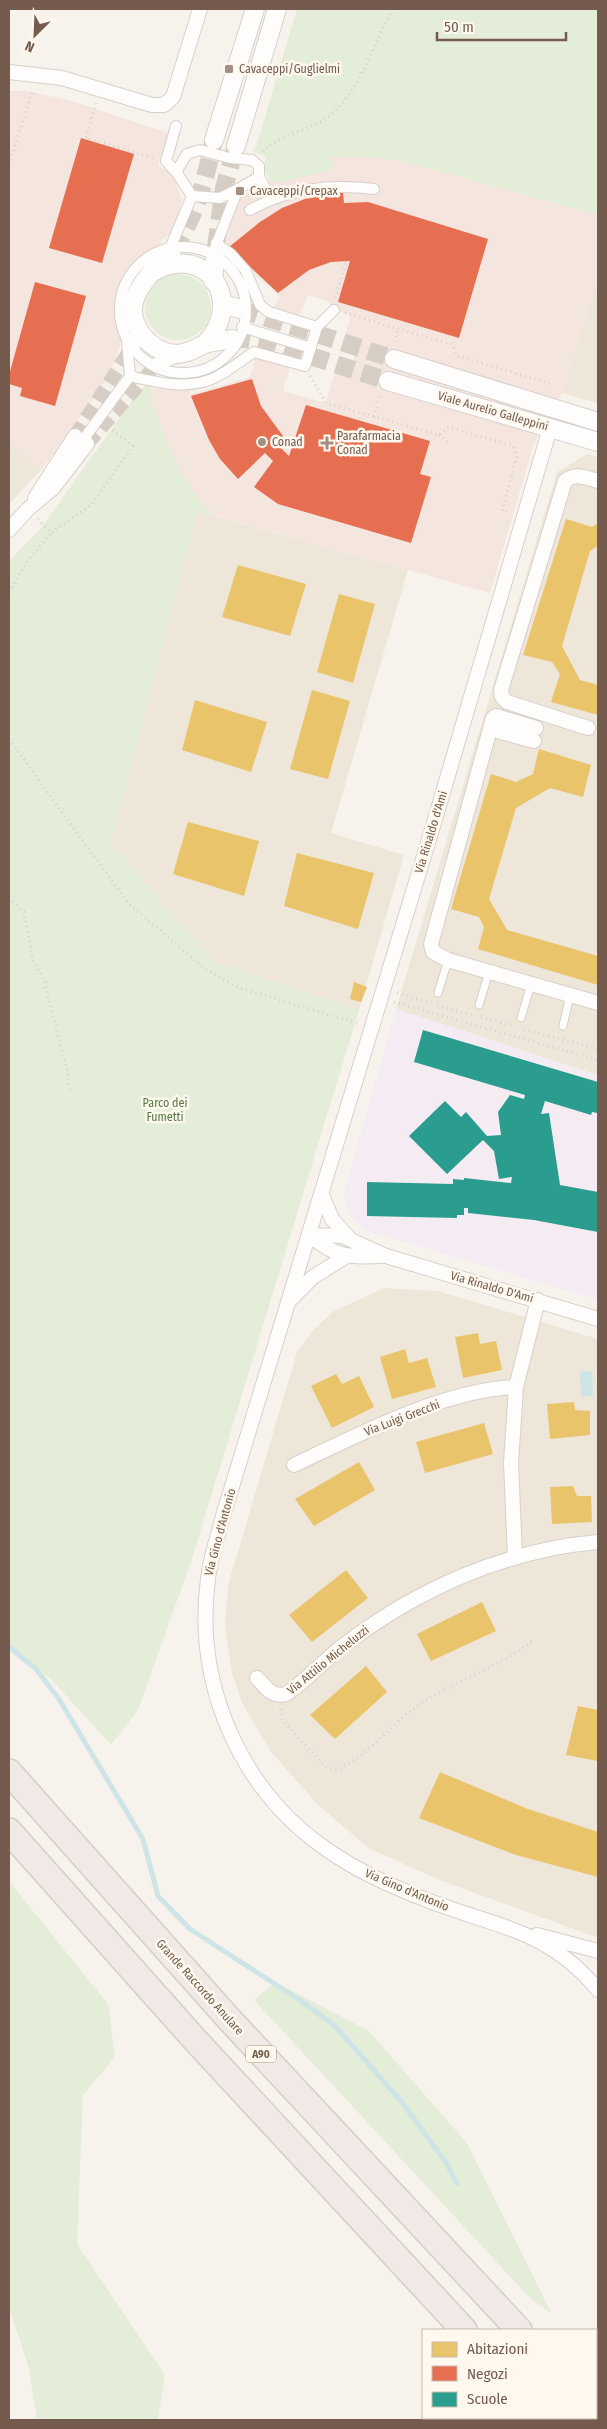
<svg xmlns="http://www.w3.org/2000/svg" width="607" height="2429" font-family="'Fira Sans Condensed',sans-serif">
<rect width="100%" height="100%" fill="#f7f3ec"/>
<path fill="#efe6da" d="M598,277V403L562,393Z
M9,443L42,469L9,504Z
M587,454L598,457V1075L396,1009L557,472Z
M197,511L408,570L331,833L404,855L359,1010L214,962L111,843Z
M384,1288L438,1291L598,1339V1938L442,1881L368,1848L318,1805L271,1752L242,1703L232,1673L225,1627L228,1585L297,1352L314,1329L334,1311Z"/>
<path fill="#f4e5de" d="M9,91H26L69,100L168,133L158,166L168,171L174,179L182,200L176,225L170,234L159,242L166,247L154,252L142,263L126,287L122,309L124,330L117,356L103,385L42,469L9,443Z
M332,157H375L405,162L598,215V277L562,393L534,443L490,593L213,515L197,497L177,466L162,436L149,392L152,389H170L187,384L191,394L250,377L256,357L290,367L283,391L326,403L335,372L349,376L359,343L344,339L351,315L332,309L329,302L308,295L299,317L273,309L280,297L228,249L227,238L239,193H247L270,180L273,182L332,170Z"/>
<path fill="#f4ebf3" d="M396,1009L598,1075V1300L371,1232L361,1227L353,1219L346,1207L344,1193Z"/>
<path fill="#e4edd8" d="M297,9H598V215L405,162L375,157H332L333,170L277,183C264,180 264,168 266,157L252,151L256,147Z
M145 307a33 33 0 1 1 66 0a33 33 0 1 1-66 0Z
M148,384L152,389L149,392C164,440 179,477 213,515L197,512L111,843L214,962L359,1010L192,1559L138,1710L111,1745L51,1679L9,1648V561L41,528L139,391Z
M9,1881L108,2004L115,2057L83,2095L77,2244L165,2375L158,2420H37L28,2365L9,2308Z
M275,1982L369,2031L467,2143L552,2314L530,2298L254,2000Z"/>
<path fill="#cee4e6" d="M592,1371L593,1396L581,1397L580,1372Z"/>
<path fill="#e9c46a" d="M566,519L592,527L598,523V546L590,551L562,646L580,680L598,685V715L551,702L560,674L552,662L523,655Z
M238,565L306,584L290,636L222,617Z
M339,594L375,604L353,683L317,672Z
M312,690L350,701L328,779L290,769Z
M195,700L267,722L251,772L182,750Z
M539,749L591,765L583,797L550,788L516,808L489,899L507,930L598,956V985L478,949L484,927L479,917L451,909L491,774L516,782L533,774Z
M188,822L259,841L244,896L173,874Z
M297,853L374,873L358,929L284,906Z
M354,982L367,987L361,1002L350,999Z
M478,1333L480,1344L496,1341L502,1370L463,1378L455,1337Z
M405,1349L409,1363L427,1358L436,1387L392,1399L380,1357Z
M336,1374L342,1384L359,1376L374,1407L332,1428L311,1386Z
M574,1402L575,1410L590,1411V1435L550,1439L547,1404Z
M484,1423L493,1454L425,1473L416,1442Z
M359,1462L375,1490L314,1526L295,1499Z
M573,1486L577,1496H591L592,1522L552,1524L550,1487Z
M346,1570L368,1598L312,1642L289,1615Z
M482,1602L496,1631L431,1661L417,1634Z
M366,1666L387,1692L335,1739L310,1715Z
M578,1706L598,1710V1761L566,1755Z
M440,1772L528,1809L598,1832V1877L516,1855L419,1818Z"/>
<path fill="#e76f51" d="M81,138L134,154L102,263L49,248Z
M343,192L344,203L368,202L488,239L459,338L338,302L350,261L331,262L309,270L278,293L229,247L260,222L282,208L305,199Z
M35,282L86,296L55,406L20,396L22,388L9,384V375Z
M252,379L261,406L283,436L276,443L289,456L306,405L430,441L420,474L431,477L411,543L278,504L254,487L273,461L265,453L238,479L220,459L209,440L191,396Z"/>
<path fill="#2a9d8f" d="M423,1030L598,1082L597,1113L592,1112L591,1115L545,1101L541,1114L549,1113L560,1185L598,1192V1232L534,1220L468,1213V1208H464V1215H457V1218L367,1216V1182L453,1184V1179L464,1180V1178L511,1183L512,1177L499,1179L494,1151L483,1140L447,1174L409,1136L445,1101L461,1117L466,1112L487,1136L501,1135L498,1112L510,1095L524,1099L525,1095L414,1062Z"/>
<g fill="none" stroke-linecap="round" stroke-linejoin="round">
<path stroke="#cee4e6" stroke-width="5" d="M9,1647L36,1669L59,1699L143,1839L158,1896L190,1929L301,2001L335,2026L401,2101L447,2164L457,2184"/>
<path stroke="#d6cdc4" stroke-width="14" stroke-dasharray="14 7" stroke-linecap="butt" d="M75,436L132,347
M87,444L156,365"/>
<path stroke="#d6cdc4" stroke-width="18" stroke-dasharray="18 9" stroke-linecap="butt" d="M216,247L224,188L236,146
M172,250C197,216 205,180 214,140
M240,309L394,359
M232,339H246L273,344L388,381"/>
<defs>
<path id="service" d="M438,993L448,960
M479,1005L489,972
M521,1018L531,984
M563,1026L570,995"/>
<path id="pedestrian" d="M176,172L187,154L200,150L230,158L252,160L259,166V177L238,189L213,253
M259,177L271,199
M192,196L220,198L238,189
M250,210C290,188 329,184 374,189
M216,243L231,254L246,271L260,305L269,312L317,327L334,310
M171,246L192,196L177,173L166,161L176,126
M120 310a63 63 0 1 1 126 0a63 63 0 1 1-126 0Z
M242,327L311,348
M127,342L130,376
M83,440L130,376C158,383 192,391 218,376C231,369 242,360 254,352L305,366L317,327"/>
<path id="minor" d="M9,72L62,78L152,105H164L173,97L200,9
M134,344L140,331
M156,365L178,354
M550,428L431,833L223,1516C218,1537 210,1558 208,1579C194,1684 240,1791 329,1851C359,1872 393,1887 427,1900C495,1927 548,1929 598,1990
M35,498L75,436
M9,530L28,509L53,488L87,444
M536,728L496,716L493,718L431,944L433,952L448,960L598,1003
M588,728L507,702L502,697L501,690L565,481C575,472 586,478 598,481
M490,729L534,741
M322,1195L332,1219L349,1238
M309,1235L342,1236L386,1256L598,1319
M309,1235C338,1258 346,1257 382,1256
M289,1301L313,1277L345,1257
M294,1465C360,1434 443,1390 516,1387
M515,1557L511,1463L516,1387L538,1300
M257,1678C266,1687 272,1698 286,1694C307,1680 324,1660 344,1645C418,1589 505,1550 598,1542
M537,1935L598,1951"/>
<path id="tertiary" d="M214,140L255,9
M236,146L277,9
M172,250C151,274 115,302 143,336C151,346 163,353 176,354C187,354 196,348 205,344C214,341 223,341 232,339
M155,271C204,243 247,299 205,344
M213,281L215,258
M223,304L240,309
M394,359L598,422
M388,381L598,442"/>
<path id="motorway" d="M9,1772L229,2019L519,2330
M9,1831L197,2042L464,2330
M596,2413L598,2416
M545,2418L547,2420"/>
</defs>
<use href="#service" stroke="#d6d0cb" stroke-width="9"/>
<use href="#pedestrian" stroke="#d6d0cb" stroke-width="12"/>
<use href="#minor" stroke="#d6d0cb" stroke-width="16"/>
<use href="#tertiary" stroke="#d6d0cb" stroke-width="20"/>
<use href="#motorway" stroke="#d5cdc7" stroke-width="28"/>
<path stroke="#d8d1cc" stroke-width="3" stroke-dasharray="1 4" stroke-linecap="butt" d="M96,103L86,138L153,158
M263,152C272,138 308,130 324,120C357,98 375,43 392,9
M9,165L33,89
M335,298L346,263
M345,313L453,345L457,356L551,384
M395,342L398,328
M310,376L326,403L439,435L448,427L513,446L517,456L502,511L510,512
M374,417L380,394
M439,435L449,443
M38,519L51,533L91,505L133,446L108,427
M9,592L26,563L51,533
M9,739L128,903L204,968L239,988L357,1023
M9,898L24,912L33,962L48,985
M44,982L67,1069L70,1093
M397,993L431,1003
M394,1002L598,1060
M437,1005L472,1015
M481,1017L513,1026
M524,1029L598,1049
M281,1709L282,1720L325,1766L336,1770L341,1768C370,1754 392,1723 419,1705C455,1680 499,1668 533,1640"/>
<use href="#service" stroke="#fefdfc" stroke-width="7"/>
<use href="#pedestrian" stroke="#fefdfc" stroke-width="10"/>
<use href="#minor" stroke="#fefdfc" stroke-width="14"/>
<use href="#tertiary" stroke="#fefdfc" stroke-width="18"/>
<use href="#motorway" stroke="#f0e9e5" stroke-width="25"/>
</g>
<g fill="#a29085" stroke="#fef8ee" stroke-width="2">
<rect x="224" y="64" width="10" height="10" rx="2.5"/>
<rect x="235" y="186" width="10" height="10" rx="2.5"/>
<circle cx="262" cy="442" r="5"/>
<path d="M324.5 435.5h5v5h5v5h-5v5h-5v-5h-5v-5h5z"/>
</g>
<g text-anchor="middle" stroke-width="5" stroke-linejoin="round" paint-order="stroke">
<rect fill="#fef8ee" stroke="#9d8a7d" stroke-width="1" x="246" y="2045.5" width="30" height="17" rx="4"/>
<g font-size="11" font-weight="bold" fill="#745b4d">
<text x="261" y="2058">A90</text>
</g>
<g font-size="12" fill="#745b4d" stroke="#fef8ee" text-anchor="start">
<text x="239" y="73">Cavaceppi/Guglielmi</text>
<text x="250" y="195">Cavaceppi/Crepax</text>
<text x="337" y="440">Parafarmacia<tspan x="337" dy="14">Conad</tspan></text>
<text x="272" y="446">Conad</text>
</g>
<g font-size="12" fill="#745b4d" stroke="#fef8ee">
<text transform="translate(493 411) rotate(16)" y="4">Viale Aurelio Galleppini</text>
<text transform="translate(431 832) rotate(-73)" y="4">Via Rinaldo d'Ami</text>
<text transform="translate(492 1287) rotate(16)" y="4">Via Rinaldo D'Ami</text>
<text transform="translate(402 1418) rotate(-21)" y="4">Via Luigi Grecchi</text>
<text transform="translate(220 1532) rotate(-75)" y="4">Via Gino d'Antonio</text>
<text transform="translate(328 1660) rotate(-39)" y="4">Via Attilio Micheluzzi</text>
<text transform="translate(407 1890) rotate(23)" y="4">Via Gino d'Antonio</text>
<text transform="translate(200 1987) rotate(48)" y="4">Grande Raccordo Anulare</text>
</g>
<g font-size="12" fill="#557846" stroke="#fef8ee">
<text x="165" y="1107">Parco dei<tspan x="165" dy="14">Fumetti</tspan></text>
</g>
</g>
<rect width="607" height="2429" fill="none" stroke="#745b4d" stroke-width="20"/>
<rect x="422" y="2329" width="175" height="90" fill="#fef8ee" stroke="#c7b9ae"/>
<rect x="432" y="2342" width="25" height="15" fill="#e9c46a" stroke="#c7b9ae"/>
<text x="467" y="2354" font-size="15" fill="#745b4d">Abitazioni</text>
<rect x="432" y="2366" width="25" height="15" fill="#e76f51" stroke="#c7b9ae"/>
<text x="467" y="2379" font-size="15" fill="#745b4d">Negozi</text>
<rect x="432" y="2392" width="25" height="15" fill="#2a9d8f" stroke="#c7b9ae"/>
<text x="467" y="2404" font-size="15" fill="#745b4d">Scuole</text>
<g transform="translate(35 35) rotate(204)" stroke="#fef8ee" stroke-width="4" paint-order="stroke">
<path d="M0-4L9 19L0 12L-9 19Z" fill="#745b4d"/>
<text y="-8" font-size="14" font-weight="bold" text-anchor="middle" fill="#745b4d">N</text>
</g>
<path d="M437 32v8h129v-8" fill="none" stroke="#745b4d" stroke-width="2.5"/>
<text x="444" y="32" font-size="15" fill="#745b4d" stroke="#fef8ee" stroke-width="4" paint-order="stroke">50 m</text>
</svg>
